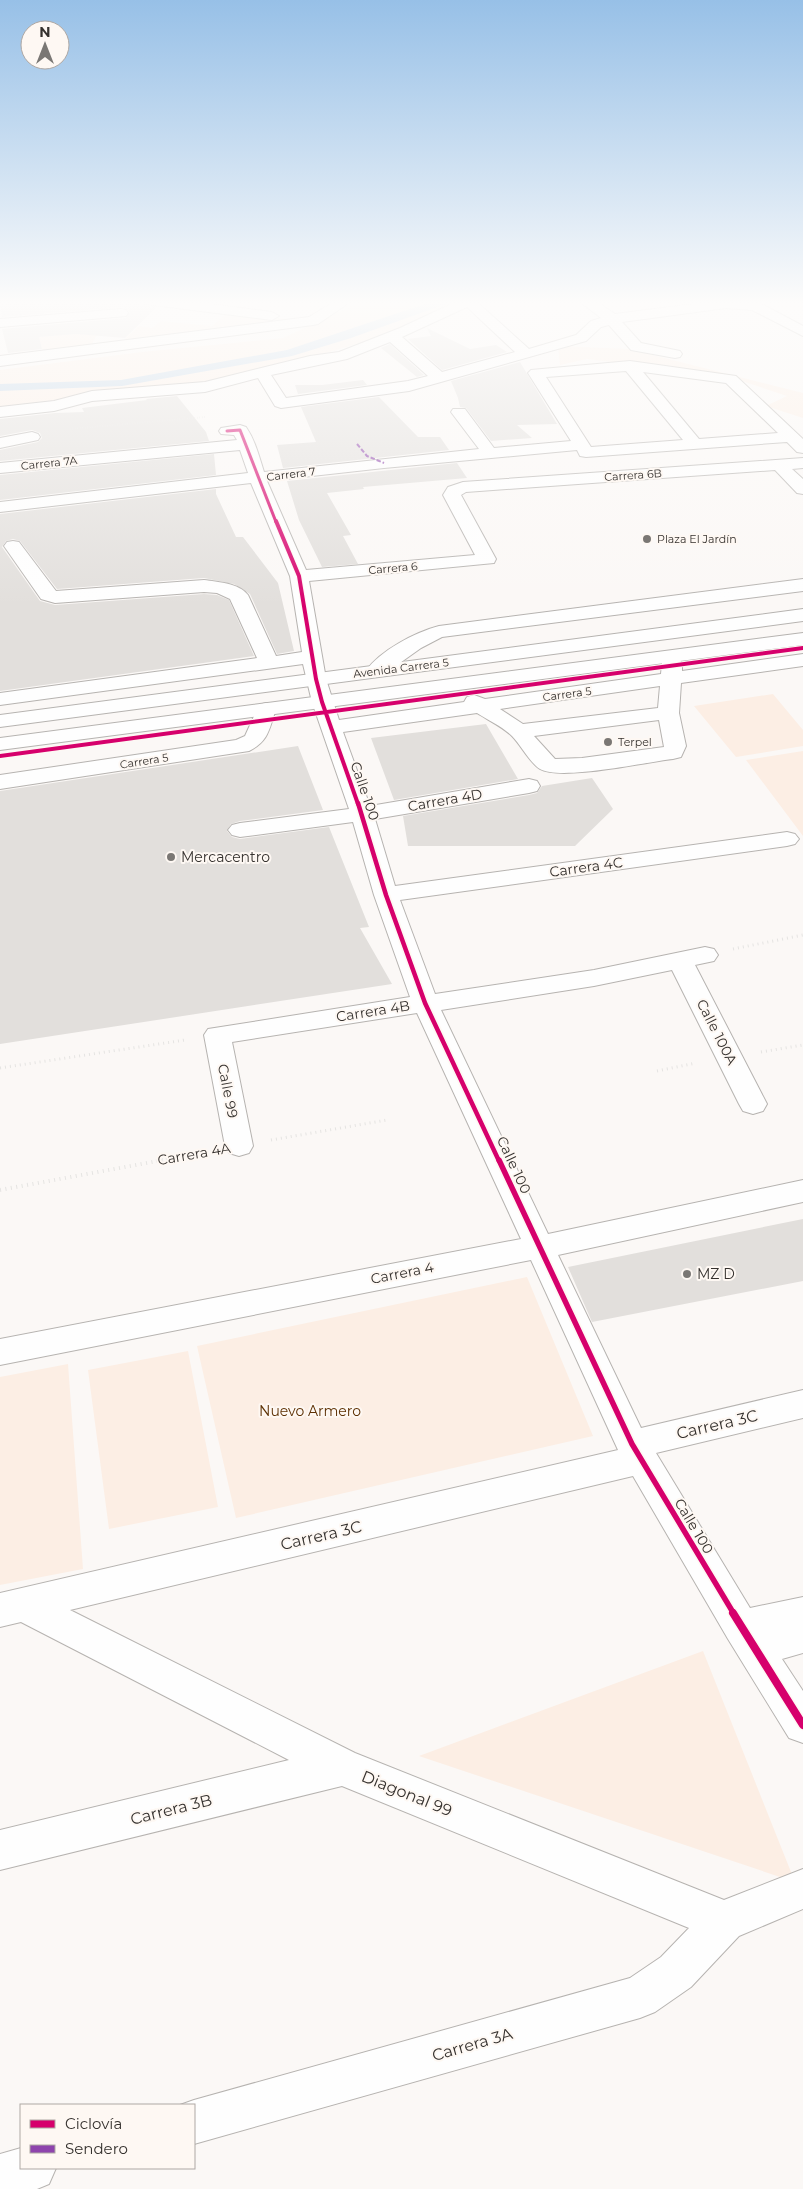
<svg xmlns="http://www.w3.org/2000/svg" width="803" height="2189" font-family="Montserrat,sans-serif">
<rect width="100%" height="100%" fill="#fbf8f6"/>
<path fill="#fceee4" d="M365,300H468L384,336L251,375L160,392L0,408V370L142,352L283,338Z
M228,312L296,320L125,339L139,326L152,328L161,321L212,326Z
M98,332L91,346L43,352L39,337Z
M558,346L629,349L803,393V418L766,406L787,396L730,377L587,359L560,365Z
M773,694L803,730V746L736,757L694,706Z
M803,751V836L746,760Z
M527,1277L593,1436L236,1518L197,1346Z
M188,1351L218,1507L109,1529L88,1370Z
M68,1364L83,1569L0,1585V1377Z
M703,1651L795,1882L419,1756Z"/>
<path fill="#bdd2e5" d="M437,300H457L351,338L292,356L122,386L0,391V384L121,380L287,350Z"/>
<path fill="#e2dfdc" d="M0,300H136L144,306L157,307L125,338L76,334L39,337L42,349L8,353L2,329L126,318L130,312L126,308L121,307L2,317Z
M427,328L470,349L496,345L507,352L442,370L408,339L431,336Z
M390,344L424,375L417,377L381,348Z
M520,362L557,424L517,425L532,438L491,441L466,408L460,407L458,398L451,381Z
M363,380L367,385L298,394L295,385H322Z
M177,396L206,432L209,441L0,461V450L38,442L42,438L40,433L32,430L0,436V419L55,413L84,412L82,408L147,400L146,399Z
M379,397L418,437H440L449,450L283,468L277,445L316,442L301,407Z
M214,454L216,475L0,500V475Z
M457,463L467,478L363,487L364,489L327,493L351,535L343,536L358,564L322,567L299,520L287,481Z
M216,489V494L236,537H243L278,583L294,651L277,654L250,594L234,584L204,578L57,589L20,541L13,539L6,541L2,547L40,601L55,605L204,594L217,595L229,600L254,656L0,691V514Z
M486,724L518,779L394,800L371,738Z
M298,746L323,810L240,821L231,824L227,831L232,837L240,839L329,827L369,927L360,928L392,984L0,1044V791Z
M592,778L613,809L575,846H408L403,816L529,795L537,793L542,786Z
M803,1219V1281L592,1322L568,1267Z"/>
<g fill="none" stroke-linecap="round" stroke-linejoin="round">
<defs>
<path id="minor" d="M138,300H178L272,312L279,316L272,320L145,304Z
M337,300H353L318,324L313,325L0,366V356L309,317Z
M460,300H478L477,302L529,349L576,335L591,321L601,318L578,300H594L615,314L725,300H754L803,326V336L752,310L726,308L622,322L641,343L680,351L682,354L680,357L675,358L631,350L609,325L601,327L586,341L409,391L281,408L275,406L258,378L205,392L92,401L54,411L0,417V407L54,401L92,391L205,382L310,356L339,352L400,328ZM467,307L515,352L442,372L402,337ZM390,342L428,376L408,381L286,398L271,375L347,359Z
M121,309L126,310L128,313L126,316L0,327V319Z
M630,361L736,376L803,439V453L797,452L787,442L586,457L580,456L577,450L384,468L267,481L306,570L475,555L443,495L448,487L463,482L803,458V468L792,469L803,479V494L797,493L775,470L466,492L461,495L496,559L494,563L309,581L326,679L339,720L464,702L467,697L474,695L485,699L661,674L662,663L665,659L672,657L679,659L682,663V671L803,654V666L681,683L679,713L686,746L681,757L673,759C646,762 561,781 540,769C530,763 521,745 512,736C503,727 488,720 477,713L343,732L370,806L529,779L537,781L540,786L537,791L529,793L375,819L395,886L787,832L795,834L799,839L795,844L787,846L400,900L435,994L594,970L705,947L714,949L718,955L714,961L695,965L767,1104L763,1111L753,1114L743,1111L739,1104L672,970L594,986L441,1010L548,1234L803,1180V1202L558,1255L641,1428L803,1390V1418L656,1453L750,1608L803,1597V1653L782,1659L803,1691V1743L789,1738L728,1639L633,1476L70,1610L355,1753L724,1900L803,1869V1909L739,1936L691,1987L655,2012L640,2018L194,2144V2105H180L194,2100L630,1978L661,1957L689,1928L342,1786L0,1870V1830L289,1760L21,1622L0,1627V1593L618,1450L531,1260L0,1365V1339L521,1239L417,1013L232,1042L253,1146L249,1153L239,1156L229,1153L225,1146L204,1035L208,1029L410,997L374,895L353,822L240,837L232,835L228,830L232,825L240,823L349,809L312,702L303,664L0,705V693L257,658L230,599L217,593L204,592L55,603L41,599L4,546L7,542L13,541L19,542L56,591L204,580C217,582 239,583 248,595L276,656L302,652L290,576L251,483L0,512V502L248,473L240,450L0,473V463L237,440L234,435L221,434L219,431L221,428L240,425L246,427C255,440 259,456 264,472L479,449L451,412L453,409H465L494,448L571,441L528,373L531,370ZM626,371L683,440L591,447L546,377ZM643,372L726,383L778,433L699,439ZM660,686L658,708L523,724L500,709ZM659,720L664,747L582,758L555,759L534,736Z
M32,432L38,434L40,437L38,440L0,448V438Z
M803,579V591L442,637L421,648L383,675L376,677L369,675L366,671C379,651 416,632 439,626Z
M266,703L273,705L276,709C269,729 269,741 249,751L0,789V775L236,740L245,736L259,705Z
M21,2148V2168H56L49,2184L37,2189H0V2154Z"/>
<path id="major" d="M803,609V621L0,727V715Z
M803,633V645L0,750V738Z"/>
</defs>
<use href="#minor" stroke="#b6b3b0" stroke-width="2"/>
<use href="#major" stroke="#b6b3b0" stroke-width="2"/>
<path stroke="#e5e4e2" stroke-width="2" stroke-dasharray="0.5 2" stroke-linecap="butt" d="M70,429L205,417"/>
<path stroke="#e5e4e2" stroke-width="3" stroke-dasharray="1 4" stroke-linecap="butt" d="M733,949L803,935
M761,1052L803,1045
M0,1068L185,1040
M657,1071L696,1063
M271,1140L387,1120
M156,1161L206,1152"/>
<path stroke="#e5e4e2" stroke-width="4" stroke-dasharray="1 4.5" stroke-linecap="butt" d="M0,1190L163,1160"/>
<use href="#minor" fill="#fefefe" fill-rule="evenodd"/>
<use href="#major" fill="#fefefe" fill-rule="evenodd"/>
<path stroke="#8e44ad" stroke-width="2" stroke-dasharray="4.5 2" stroke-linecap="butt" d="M357,444L367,456L384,463"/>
<defs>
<path id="cycleway-far4" d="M227,431L240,430L276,522"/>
<path id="cycleway-far3" d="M276,521L299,576L316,679L322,702L358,804
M0,756L803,648"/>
<path id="cycleway-far2" d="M358,803L386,895L425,1003L499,1161"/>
<path id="cycleway-far1" d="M499,1160L632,1444L734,1614"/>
<path id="cycleway" d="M733,1613L803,1725"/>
</defs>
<use href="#cycleway-far4" stroke="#fef8f3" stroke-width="5"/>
<use href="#cycleway-far3" stroke="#fef8f3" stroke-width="6"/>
<use href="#cycleway-far2" stroke="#fef8f3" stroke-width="8"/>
<use href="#cycleway-far1" stroke="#fef8f3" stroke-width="9"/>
<use href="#cycleway" stroke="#fef8f3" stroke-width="11"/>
<use href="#cycleway-far4" stroke="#d6006c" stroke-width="3"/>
<use href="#cycleway-far3" stroke="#d6006c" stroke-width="4"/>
<use href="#cycleway-far2" stroke="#d6006c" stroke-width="4.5"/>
<use href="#cycleway-far1" stroke="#d6006c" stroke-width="5.5"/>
<use href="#cycleway" stroke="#d6006c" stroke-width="8"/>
</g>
<linearGradient id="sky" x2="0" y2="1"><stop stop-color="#97c0e7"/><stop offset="0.5" stop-color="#fdfcfb"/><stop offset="1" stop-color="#fdfcfb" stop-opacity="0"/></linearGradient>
<rect width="803" height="606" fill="url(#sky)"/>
<g fill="#7a7774" stroke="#fef8f3" stroke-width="2">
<circle cx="647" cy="539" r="5"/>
<circle cx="608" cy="742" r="5"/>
<circle cx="171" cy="857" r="5"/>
<circle cx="687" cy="1274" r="5"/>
</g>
<g text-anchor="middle" stroke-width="4" stroke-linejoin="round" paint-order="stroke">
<g font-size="11" fill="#35312e" stroke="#fef8f3">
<text transform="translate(49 463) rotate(-6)" y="4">Carrera 7A</text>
<text transform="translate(291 474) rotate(-7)" y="4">Carrera 7</text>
<text transform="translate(633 475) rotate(-4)" y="4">Carrera 6B</text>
<text transform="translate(393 568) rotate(-5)" y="4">Carrera 6</text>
<text transform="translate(401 668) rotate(-7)" y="4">Avenida Carrera 5</text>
<text transform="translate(567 694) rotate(-8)" y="4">Carrera 5</text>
<text transform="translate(144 761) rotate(-9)" y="4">Carrera 5</text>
</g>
<g font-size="11" fill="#35312e" stroke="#fef8f3" text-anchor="start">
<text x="657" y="543">Plaza El Jardín</text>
<text x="618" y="746">Terpel</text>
</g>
<g font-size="14" fill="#35312e" stroke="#fef8f3">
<text transform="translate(365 791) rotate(71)" y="5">Calle 100</text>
<text transform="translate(445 800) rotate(-10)" y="5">Carrera 4D</text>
<text transform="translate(586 867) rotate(-8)" y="5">Carrera 4C</text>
<text transform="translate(373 1011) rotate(-9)" y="5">Carrera 4B</text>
<text transform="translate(717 1032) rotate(63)" y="5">Calle 100A</text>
<text transform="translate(228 1091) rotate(79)" y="5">Calle 99</text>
<text transform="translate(194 1154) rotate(-10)" y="5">Carrera 4A</text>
<text transform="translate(514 1165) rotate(65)" y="5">Calle 100</text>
<text transform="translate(402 1273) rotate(-11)" y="5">Carrera 4</text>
<text transform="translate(694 1526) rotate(59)" y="5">Calle 100</text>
</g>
<g font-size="14" fill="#35312e" stroke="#fef8f3" text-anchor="start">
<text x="181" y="862">Mercacentro</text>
<text x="697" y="1279">MZ D</text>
</g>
<g font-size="14" fill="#5d3003" stroke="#fef8f3">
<text x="310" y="1416">Nuevo Armero</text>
</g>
<g font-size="16" fill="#35312e" stroke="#fef8f3">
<text transform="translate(717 1424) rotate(-13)" y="6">Carrera 3C</text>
<text transform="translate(321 1535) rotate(-13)" y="6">Carrera 3C</text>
<text transform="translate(407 1793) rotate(22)" y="6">Diagonal 99</text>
<text transform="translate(171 1809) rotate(-14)" y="6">Carrera 3B</text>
<text transform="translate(472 2044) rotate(-16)" y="6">Carrera 3A</text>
</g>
</g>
<rect x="20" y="2104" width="175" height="65" fill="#fef8f3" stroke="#aea8a4"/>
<rect x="30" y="2120" width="25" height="8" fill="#d6006c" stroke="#aea8a4"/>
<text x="65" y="2129" font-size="15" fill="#35312e">Ciclovía</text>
<rect x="30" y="2145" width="25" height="8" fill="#8e44ad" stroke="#aea8a4"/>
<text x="65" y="2154" font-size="15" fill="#35312e">Sendero</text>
<g transform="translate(45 45)"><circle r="24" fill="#fef8f3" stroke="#aea8a4"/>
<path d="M0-4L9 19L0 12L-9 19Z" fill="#7a7774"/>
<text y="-8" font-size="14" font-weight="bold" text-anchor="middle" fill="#35312e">N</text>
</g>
</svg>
